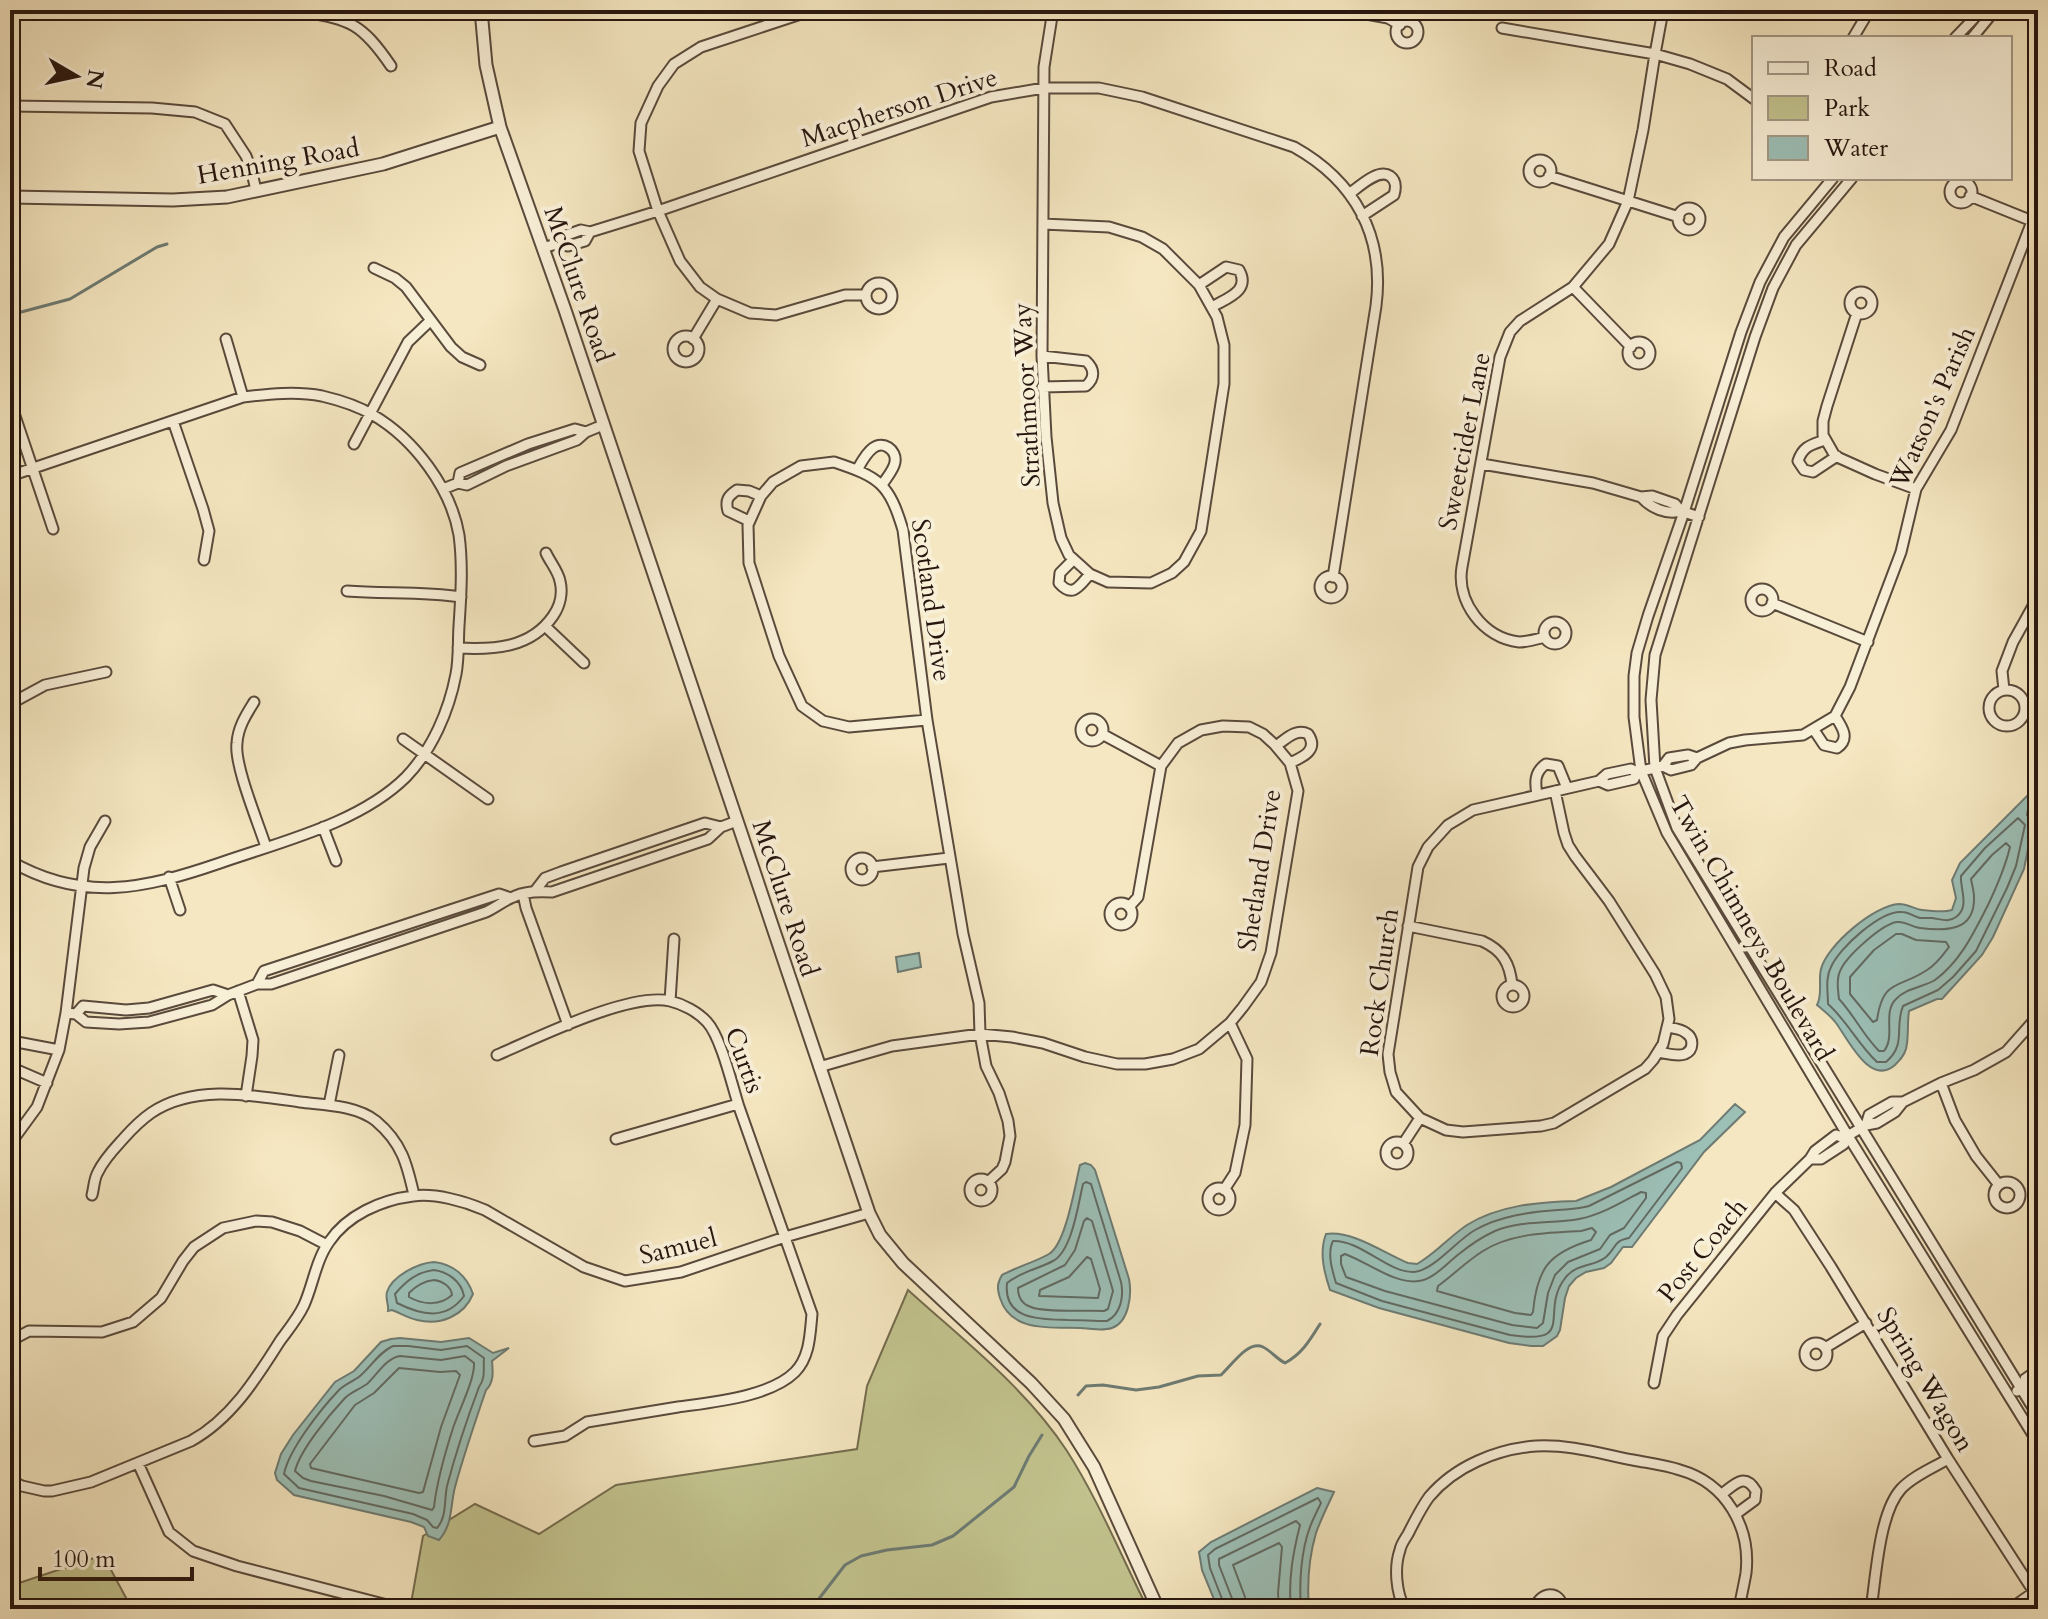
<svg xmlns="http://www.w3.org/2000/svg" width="2048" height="1619" font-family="Cardo,serif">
<rect width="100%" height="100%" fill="#f5e7c1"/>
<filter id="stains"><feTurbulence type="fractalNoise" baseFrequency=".0025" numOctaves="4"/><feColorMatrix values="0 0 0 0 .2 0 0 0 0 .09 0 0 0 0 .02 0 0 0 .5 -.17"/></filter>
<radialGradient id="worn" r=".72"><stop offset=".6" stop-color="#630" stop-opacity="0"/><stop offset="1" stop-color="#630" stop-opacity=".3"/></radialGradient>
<path fill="#c2c38e" stroke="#746c4e" stroke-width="2" d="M908,1290C963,1340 1026,1388 1067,1451C1099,1501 1121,1556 1148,1609H410L423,1536L475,1504L539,1534L616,1485L857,1449L867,1386Z
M103,1555L132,1609H10V1586Z"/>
<path fill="#9cbfb6" stroke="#6d7b73" stroke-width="2" d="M2038,787V795C2033,800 2027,809 2027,815H2033L2034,819L2024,869L1993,937L1982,955L1942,999H1937L1909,1011C1907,1024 1909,1037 1906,1049C1904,1056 1900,1060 1895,1065C1870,1087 1848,1039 1836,1023C1831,1016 1824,1011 1817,1005C1823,994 1818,981 1821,969C1827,945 1875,905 1899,904C1908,904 1914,909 1922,910C1930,911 1946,912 1952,910L1956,898L1952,880L1960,863L2033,790Z
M919,953L921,967L898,972L896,957Z
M1735,1104L1745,1112L1704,1152L1632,1247H1623L1611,1263L1604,1268L1586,1272L1576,1278L1569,1286L1565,1298L1560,1330L1557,1336L1543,1346H1531L1509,1343L1379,1308L1330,1290C1324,1272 1319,1252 1326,1234C1352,1230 1384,1253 1408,1263L1417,1264C1435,1254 1449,1237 1467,1225C1499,1205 1539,1202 1576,1201L1611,1187L1700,1140Z
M1085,1163L1091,1165L1095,1170L1129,1279C1132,1295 1129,1322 1112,1328C1103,1331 1090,1329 1081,1328C1051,1327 1011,1333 1000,1298C997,1288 997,1284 1002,1275C1017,1267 1035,1262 1049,1254C1066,1244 1075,1185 1080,1165Z
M434,1262C453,1264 467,1276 473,1294C464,1316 440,1326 417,1320C408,1318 400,1313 392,1310L388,1311C389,1305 385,1298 387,1292C392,1276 418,1263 434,1262Z
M400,1338L441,1342L469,1338L493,1353L509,1348L492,1361C493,1372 494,1382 486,1390C475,1422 464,1454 455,1487C450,1507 453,1524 439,1540L428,1536L424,1527L411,1522L294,1495L277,1480L275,1473L281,1454L293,1435L335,1382L354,1371L381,1342L391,1339Z
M1317,1488L1334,1492C1328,1505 1321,1519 1316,1533C1309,1557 1307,1584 1309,1609H1218L1202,1570L1199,1552L1211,1542Z"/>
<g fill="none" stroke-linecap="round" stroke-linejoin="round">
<path stroke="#626a62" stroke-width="2" d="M2018,818L2025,825L2016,866L2007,888L1976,951L1953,977L1938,990L1903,1006C1894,1028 1907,1044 1886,1062H1877C1858,1044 1847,1021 1828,1004C1828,992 1825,978 1831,967C1839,948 1881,910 1902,912C1909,912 1914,917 1920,918C1921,918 1931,918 1932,918C1941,919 1948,923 1956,917C1970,907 1960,889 1961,876L1985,848Z
M2006,843L2010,847C2005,868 1997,886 1988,905C1974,932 1961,961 1935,980C1924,987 1906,988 1896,999C1882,1013 1896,1036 1884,1051H1879C1863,1035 1854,1015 1839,999C1838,990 1836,978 1841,969C1848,955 1882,924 1897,922C1906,921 1911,927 1920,928C1945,931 1975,932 1974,897C1974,891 1972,885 1971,879L1992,855Z
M1896,934H1902L1916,940L1946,942L1949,947C1943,955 1936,965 1927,970C1899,989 1883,978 1877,1020L1873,1022L1850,994V977L1874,950Z
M1677,1162L1681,1163L1682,1168L1629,1238C1613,1241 1617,1247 1606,1257C1593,1268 1575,1262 1563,1281C1541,1314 1576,1345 1510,1335L1382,1301L1336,1283C1332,1270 1327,1253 1333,1241C1361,1240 1388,1273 1414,1272C1433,1271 1457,1240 1475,1230C1500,1216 1529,1212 1558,1210C1569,1209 1579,1209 1589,1206Z
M1086,1182L1091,1184L1121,1282C1124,1296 1121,1314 1107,1321C1094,1321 1081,1320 1068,1320C1042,1319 1003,1321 1007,1283C1020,1272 1038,1269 1053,1261C1072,1251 1078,1205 1083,1184Z
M1641,1192L1646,1193V1198L1624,1228L1610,1235L1600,1249L1568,1262L1555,1275L1548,1293L1543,1323L1537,1328L1512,1325L1385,1291L1346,1277L1341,1264V1256L1345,1254C1367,1262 1396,1285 1419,1281C1434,1279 1447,1263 1459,1254C1470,1245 1482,1237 1495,1231C1522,1220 1551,1224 1579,1219C1601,1215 1622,1202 1641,1192Z
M1087,1218L1092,1221L1111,1284L1113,1291L1108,1309L1104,1311C1087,1310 1045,1313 1031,1307C1022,1304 1018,1297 1018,1288L1065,1265L1075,1250L1084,1221Z
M1592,1228L1596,1232L1591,1240C1549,1253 1537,1268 1533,1312L1531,1315L1515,1313L1437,1291L1438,1286C1453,1275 1467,1261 1483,1251C1511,1233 1548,1233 1581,1231Z
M1087,1257L1091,1259L1100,1289L1098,1298L1039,1296L1040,1290L1069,1277Z
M434,1270C448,1272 461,1281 464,1296C446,1321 421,1315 397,1303L395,1294C406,1281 417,1272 434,1270Z
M434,1280C442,1281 451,1286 452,1295C440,1306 423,1305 409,1297V1293C416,1286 424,1281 434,1280Z
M393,1346H408L441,1350L467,1346L484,1358C483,1369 486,1377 479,1387C467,1419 456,1452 447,1486C444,1500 447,1517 437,1528L433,1527L427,1520L413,1514L299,1488L284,1474C289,1449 321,1409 339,1390C345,1384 354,1381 360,1376C371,1367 379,1352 393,1346Z
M400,1356L441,1360L465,1356L474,1363C475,1379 459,1410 453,1428C445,1453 437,1480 434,1507L432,1510L384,1496L311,1481L303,1478L295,1471C300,1450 330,1414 345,1398C351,1392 360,1389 367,1384C377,1375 386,1358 400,1356Z
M399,1368L440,1372L456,1371L460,1375L441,1427L423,1492L419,1493L311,1468L310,1464L355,1405L374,1393Z
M1224,1609V1604L1210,1568L1208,1555L1215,1549L1318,1498L1321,1503C1317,1511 1313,1519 1310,1527C1301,1551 1299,1583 1301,1609
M1234,1609L1233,1601L1219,1565V1559L1296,1521L1300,1525C1293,1553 1288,1580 1291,1609
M1246,1609L1245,1597L1233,1565L1279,1543L1282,1547L1278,1593L1279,1609"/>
<path stroke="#6d7b73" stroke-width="3" d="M10,315L70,299L157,247L167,244
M1078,1395L1086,1386L1103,1385L1136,1390L1159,1387L1198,1376L1221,1375C1232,1365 1248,1340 1263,1347C1271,1351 1277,1359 1285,1363C1302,1354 1310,1340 1320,1324
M811,1609L845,1565L861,1556L887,1550L932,1545L953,1536L1014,1487L1029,1456L1042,1435"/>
<defs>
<path id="minor" d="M294,10C348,20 359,19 391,66
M813,10L701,47L674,64L658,86L641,123L639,151L658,211L680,261L700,287L717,299L750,313L776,315L845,295H866
M1345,10L1388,18L1400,25
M1396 32a11 11 0 1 1 22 0a11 11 0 1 1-22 0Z
M1502,28L1655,54L1690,64L1727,79L1754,99
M1853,38L1869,11
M1955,38L1982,10
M1972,38L1995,10
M10,106L152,108L195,112L225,124L246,156L251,169L256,190
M1529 171a11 11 0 1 1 22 0a11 11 0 1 1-22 0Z
M1549,176L1679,217
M1833,178L1784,237L1760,282L1741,332L1684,512L1648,616L1637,653L1634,676V717L1641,771L1667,833L1848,1136L2038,1443
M1852,178L1796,245L1773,288L1755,337L1655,655L1651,700L1655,768L1677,828L2038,1416
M1950 192a11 11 0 1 1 22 0a11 11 0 1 1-22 0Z
M1349,194C1359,187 1378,168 1390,176C1397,181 1396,188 1394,195L1362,216
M1970,196L2032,221
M1678 219a11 11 0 1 1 22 0a11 11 0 1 1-22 0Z
M1043,224L1109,227L1142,237L1163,249L1199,285L1217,317L1224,345V384L1201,531L1184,562L1172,573L1151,583L1108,582L1090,574L1069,555L1061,538L1053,503L1046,437L1042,356L1044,67L1053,10
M559,243L568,246L585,241L590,232
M543,248L559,243L564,236L581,230L590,232L658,211L991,97L1044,88H1099L1142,97L1294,147C1355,181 1385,236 1376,306L1333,577
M374,268L395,278L406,287L451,347L462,357L480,365
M866 296a13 13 0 1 1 26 0a13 13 0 1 1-26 0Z
M1199,285L1226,267L1239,270C1251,291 1227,298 1212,307
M1573,287L1631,347
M1850 303a11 11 0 1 1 22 0a11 11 0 1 1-22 0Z
M1857,313L1827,406L1823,421V435L1835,456L1875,474L1916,489
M673 349a13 13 0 1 1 26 0a13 13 0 1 1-26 0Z
M226,339L243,397
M693,339L717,299
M1628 353a11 11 0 1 1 22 0a11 11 0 1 1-22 0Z
M1042,356L1086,361C1095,369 1095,378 1086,386L1042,387
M14,413L53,529
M173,421L203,509L209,531L204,560
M1825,440C1811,445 1803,446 1798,461L1804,470L1813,472L1837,456
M354,444L408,342L431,320
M834,462C879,477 889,483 903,530L927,720L849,727L823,721L802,706L779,656L749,563L748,525L761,496L773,482L801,466Z
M1482,464L1593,483L1641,497L1652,496L1675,504L1681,511L1699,517
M857,470C861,463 866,453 873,448C883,440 897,450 895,462C894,470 886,478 882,485
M10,476L243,397C269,394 296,391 322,396C339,400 358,406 373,415C414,439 451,488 459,535C463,565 461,596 459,626C458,642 459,659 456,674C449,711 432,750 406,777C360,823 280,842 220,863C144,889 83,903 10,861
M458,483L460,473L528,444L575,429L586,432
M443,489L458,483L467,485L506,466L577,440L586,432L603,425
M1641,497C1651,508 1666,515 1681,511
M749,521L728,511C725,500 728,496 737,490L749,491L761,496
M1073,560L1060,573L1059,583C1073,599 1080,585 1090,574
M1320 587a11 11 0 1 1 22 0a11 11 0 1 1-22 0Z
M1751 600a11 11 0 1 1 22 0a11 11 0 1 1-22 0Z
M347,591C385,594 424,591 461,597
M1772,603L1868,642
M1544 633a11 11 0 1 1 22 0a11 11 0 1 1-22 0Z
M546,627L584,663
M1545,637C1537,639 1527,642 1519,642C1483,638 1456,601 1462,567L1500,357L1510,332L1520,321L1573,287L1609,244L1628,201L1643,130L1655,54L1662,16L1666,10
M458,648C494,650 531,648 553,616C560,606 563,593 560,581C558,571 550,562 546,553
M1989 708a18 18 0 1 1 36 0a18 18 0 1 1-36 0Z
M2004,690L2002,671L2013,642L2038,597
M254,702C246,715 238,727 237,743C234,765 258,822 266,847
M10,704L45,685L106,672
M1081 730a11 11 0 1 1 22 0a11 11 0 1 1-22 0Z
M927,720L963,934L979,1003L980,1034L986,1066L999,1093L1008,1121L1010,1136L1005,1162L1002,1169L988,1182
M1814,730L1824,745L1837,748C1850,739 1843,728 1835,716
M1102,734L1161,766
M403,739L488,799
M1276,746C1286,739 1296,728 1308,734C1319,750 1303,757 1290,763
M1663,766L1669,758L1688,755L1697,758
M1599,781L1608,785L1634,779L1637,772
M1555,791L1564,833L1568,845L1575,856L1609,901L1655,974L1666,997L1669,1019L1663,1044L1653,1060L1645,1069L1554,1123L1541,1126L1463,1132L1446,1130L1420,1118L1396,1092L1390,1072L1388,1054L1418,867L1428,847L1448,825L1473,810L1599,781L1607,774L1631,769L1637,772L1663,766L1671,770L1691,765L1697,758L1729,743L1745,740L1803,735L1835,716L1850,687L1901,552L1916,489L1951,430L2038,206
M1537,795C1535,783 1534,772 1546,764L1558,766L1567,788
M323,827L336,861
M851 869a11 11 0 1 1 22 0a11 11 0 1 1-22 0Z
M872,867L949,858
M169,877L180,910
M535,891L545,878L561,872L705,823L721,827
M523,894L526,908L568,1025
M1110 914a11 11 0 1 1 22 0a11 11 0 1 1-22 0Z
M1408,926L1482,941C1502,950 1510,963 1512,985
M257,984L264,971L499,894L511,898
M1502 996a11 11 0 1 1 22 0a11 11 0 1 1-22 0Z
M238,991L253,1040L252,1056L246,1096
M670,1001L674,939
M66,1013L76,1014L86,1022L119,1024L149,1022L212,1005L228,995L257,984H271L486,912C495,908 502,902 511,898C524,891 538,891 552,892L708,839L721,827L737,821
M76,1014L83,1006L126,1010L149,1008L213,990L228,995
M10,1043L17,1042L59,1050
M1658,1052C1666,1053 1677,1057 1685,1054C1694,1050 1694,1038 1686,1033C1682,1029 1673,1028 1667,1027
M497,1055C537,1038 629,992 670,1001C683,1004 698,1012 707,1022C721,1037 732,1085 739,1107C763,1176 788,1245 812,1314C810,1334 810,1357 795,1372C770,1397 713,1402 678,1407C648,1412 617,1417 587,1422L565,1436L534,1441
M10,1067L47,1083
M819,1067L892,1046L980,1034L1012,1037L1043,1043L1085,1057L1117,1064H1145L1173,1059L1199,1049L1230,1023L1243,1007L1261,982L1271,953L1298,791L1290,763L1275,745L1263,734L1249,727L1223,726L1201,730L1178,743L1161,766L1138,897L1129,907
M1941,1083L1955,1120L1976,1156L1999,1185
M329,1105L339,1055
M1866,1125L1869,1115L1892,1102H1903
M616,1139L738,1104
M1386 1153a11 11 0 1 1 22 0a11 11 0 1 1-22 0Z
M10,1144L37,1107L59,1050L66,1013L84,868L90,847L105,821
M1403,1144L1420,1118
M1810,1159H1821L1844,1144V1138L1866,1125L1877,1123L1895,1112L1903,1102L1941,1083L1974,1070L2006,1052L2038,1016
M970 1190a11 11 0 1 1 22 0a11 11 0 1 1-22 0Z
M1994 1195a13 13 0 1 1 26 0a13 13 0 1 1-26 0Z
M1208 1199a11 11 0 1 1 22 0a11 11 0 1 1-22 0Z
M1224,1190L1235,1173L1245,1125L1247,1059L1230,1023
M1775,1193L1794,1210L1831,1267L1948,1459L2034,1592
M92,1195C94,1188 94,1178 98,1172C104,1159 115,1148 124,1138C132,1129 141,1120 151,1113C194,1084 252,1095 300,1102C324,1105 356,1105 376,1121C402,1143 407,1164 414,1195
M10,1341L29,1331L102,1332L133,1322L161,1298L183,1261L194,1247L223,1228L256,1221L272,1222L300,1231L327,1245
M1805 1354a11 11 0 1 1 22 0a11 11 0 1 1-22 0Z
M1825,1348L1866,1323
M1654,1383L1663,1336L1677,1315L1775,1193L1810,1159L1815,1151L1836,1135L1844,1138
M2024,1387L2025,1379L2038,1370
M2017,1391L2038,1380
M138,1463L169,1532L193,1551L237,1566L391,1606
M10,1480L22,1486L44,1491H52L91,1482L191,1441C231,1419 256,1379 280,1341C288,1330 298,1318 304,1305C313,1285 316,1260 329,1242C347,1215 381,1200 413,1196C435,1193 464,1201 485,1210L584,1267L625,1281L681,1272L785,1237L869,1213
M1722,1494C1735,1484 1745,1472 1756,1491L1755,1500L1736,1514
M1405,1609C1396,1593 1394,1567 1400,1550C1401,1544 1405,1539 1408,1534C1414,1522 1421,1508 1429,1497C1455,1466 1497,1449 1536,1446C1568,1444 1602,1454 1633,1460C1648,1463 1665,1465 1680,1470C1726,1483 1751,1527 1746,1573C1744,1585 1741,1597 1739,1609
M1535,1609C1539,1591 1561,1589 1563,1609
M1871,1609C1876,1577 1879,1513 1901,1489C1913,1476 1933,1468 1948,1459
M2010,1609L2037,1590"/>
<path id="tertiary" d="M481,10L486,65L500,127L565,310L869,1213L880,1235L903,1263L1031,1383L1064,1419L1094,1467L1158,1609
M10,197L173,200L227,197L383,164L500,127"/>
</defs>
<use href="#minor" stroke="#5a4a3c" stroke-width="13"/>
<use href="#tertiary" stroke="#5a4a3c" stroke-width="15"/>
<use href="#minor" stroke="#f8efd7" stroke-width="9"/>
<use href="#tertiary" stroke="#f8efd7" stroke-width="11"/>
</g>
<g text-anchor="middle" stroke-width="8" stroke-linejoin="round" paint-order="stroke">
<g font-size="26" fill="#27160f" stroke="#f8efd7">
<text transform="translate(899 107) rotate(-18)" y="9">Macpherson Drive</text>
<text transform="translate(278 161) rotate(-10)" y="9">Henning Road</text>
<text transform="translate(579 284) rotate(71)" y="9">McClure Road</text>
<text transform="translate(1026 395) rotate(-93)" y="9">Strathmoor Way</text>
<text transform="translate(1932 407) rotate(-66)" y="9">Watson's Parish</text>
<text transform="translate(1464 441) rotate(-79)" y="9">Sweetcider Lane</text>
<text transform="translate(932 600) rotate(82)" y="9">Scotland Drive</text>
<text transform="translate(1259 870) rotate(-81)" y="9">Shetland Drive</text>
<text transform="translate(786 898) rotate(72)" y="9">McClure Road</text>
<text transform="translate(1752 928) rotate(60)" y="9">Twin Chimneys Boulevard</text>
<text transform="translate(1379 982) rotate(-82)" y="9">Rock Church</text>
<text transform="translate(745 1060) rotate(70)" y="9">Curtis</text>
<text transform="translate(678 1246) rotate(-14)" y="9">Samuel</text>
<text transform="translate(1702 1250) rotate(-51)" y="9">Post Coach</text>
<text transform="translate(1926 1379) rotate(59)" y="9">Spring Wagon</text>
</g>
</g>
<rect width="2048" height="1619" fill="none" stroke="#f5e7c1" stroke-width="40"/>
<rect x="12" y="12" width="2024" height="1595" fill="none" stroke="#27160f" stroke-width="4"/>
<rect x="20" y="20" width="2008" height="1579" fill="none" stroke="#27160f" stroke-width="2"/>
<rect x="1752" y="36" width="260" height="144" fill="#f8efd7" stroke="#a49887" stroke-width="2"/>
<rect x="1768" y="62" width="40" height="12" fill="#f8efd7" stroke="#a49887" stroke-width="2"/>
<text x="1824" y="76" font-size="24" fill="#27160f">Road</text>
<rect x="1768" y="96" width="40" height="24" fill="#c2c38e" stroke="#a49887" stroke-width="2"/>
<text x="1824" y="116" font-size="24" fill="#27160f">Park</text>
<rect x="1768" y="136" width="40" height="24" fill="#9cbfb6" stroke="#a49887" stroke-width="2"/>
<text x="1824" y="156" font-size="24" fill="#27160f">Water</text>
<g transform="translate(76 76) rotate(99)" stroke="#f8efd7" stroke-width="6" paint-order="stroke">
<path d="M0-6L14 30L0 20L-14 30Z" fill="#27160f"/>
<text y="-12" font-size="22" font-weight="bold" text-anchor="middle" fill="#27160f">N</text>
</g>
<path d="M40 1567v12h152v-12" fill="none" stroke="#27160f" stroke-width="4"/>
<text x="52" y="1567" font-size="24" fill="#27160f" stroke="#f8efd7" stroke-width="6" paint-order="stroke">100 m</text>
<rect width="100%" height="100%" filter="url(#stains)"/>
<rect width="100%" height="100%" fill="url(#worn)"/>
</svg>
